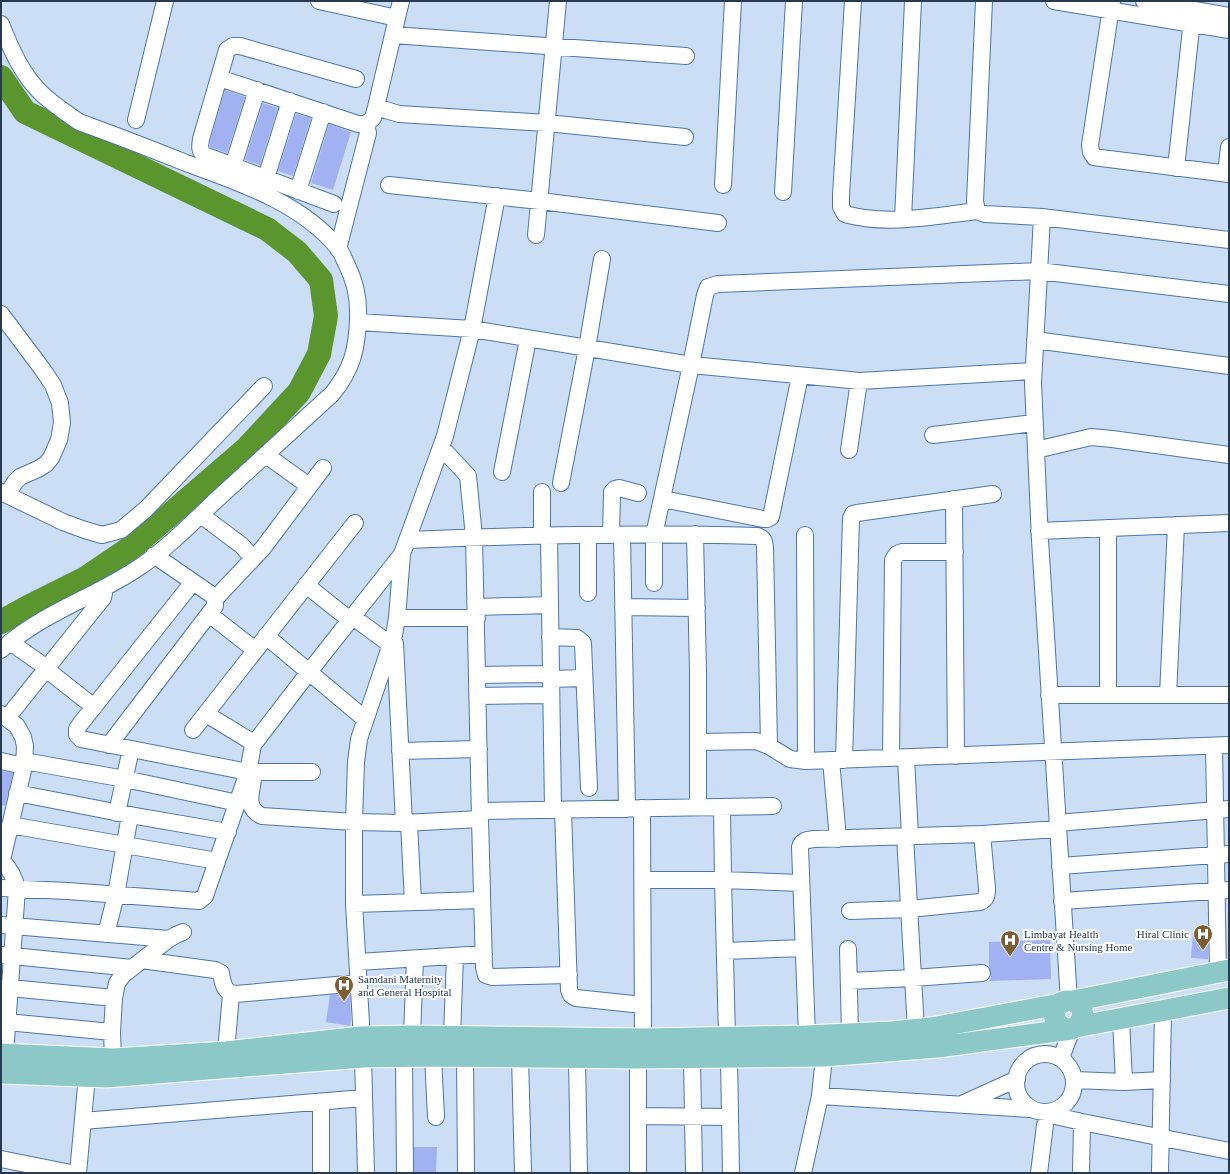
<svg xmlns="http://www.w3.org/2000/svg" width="1230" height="1174" font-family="Georgia,serif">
<rect width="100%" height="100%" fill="#ccdef5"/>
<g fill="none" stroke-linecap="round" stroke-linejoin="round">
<path stroke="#5a952d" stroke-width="24" d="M1,77L25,112L267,229L297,252L321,280L326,316L319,354L299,392L247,448L136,544L86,578L28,607L1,622"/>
</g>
<path fill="#a2b1f1" d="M225,90L245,97L227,153L210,147V141Z
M263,103L278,108L260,165L245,160Z
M296,114L311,118L293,176L278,171Z
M329,124L351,132L333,190L311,183Z
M1,771L13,773L5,806L1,805Z
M1193,933L1208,934V959L1191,958Z
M1050,940L1051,979L990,981L991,973L989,967V942Z
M350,993L351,1019L350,1026L326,1022L330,995Z
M414,1147H437L436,1173H414Z"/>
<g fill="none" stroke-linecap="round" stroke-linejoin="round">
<defs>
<path id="minor" d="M319,1L397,18
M853,1L841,195V207L845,214C887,226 934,216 977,211L985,214L1042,217L1229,240
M1054,1L1229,30
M1112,1L1090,145L1091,152L1094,157L1101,158L1229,174
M1144,1L1229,16
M1,24C11,49 22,75 42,94C53,104 66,113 79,122C115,135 151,149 186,163C238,182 302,203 338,248C341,251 343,257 345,261C355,281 359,297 358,319C357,349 352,370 332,394C293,430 253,466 214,502C190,525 167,548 141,566C96,597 41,613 1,650
M393,35L686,56
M219,78L358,124H366L373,118L376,107L401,1
M376,107L399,114L547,123L685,137
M136,120L165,1
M233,166L257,90
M1176,168L1193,10
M1226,174L1229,147
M266,178L290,101
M389,185L540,201L718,223
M723,185L733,1
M298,191L323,112
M783,192L794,1
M334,204L204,155C199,150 200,146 201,139L227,50L233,46H240L356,79
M977,211L975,201L984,1
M1042,217L1033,383L1040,540L1069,1001
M903,219L913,1
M536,235L558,1
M338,249L368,133L366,124
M1,314L43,370L53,385L60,403L62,423L59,440L51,458L46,464L38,469L20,477L15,482L7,495
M358,322L472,329L691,365L840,379L859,381L1033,371
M1035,340L1229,366
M933,435L1034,423
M442,448L468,476L474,537L480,819L484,967L486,975L492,977L569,975
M849,450L859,381
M1036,450L1091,437L1112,439L1229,455
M266,455L309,486
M502,472L528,339
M561,483L587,348L602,259
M1,492L63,522L85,530L102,535L121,530L146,509L264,386
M542,492V536
M663,499L763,519H767L771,517L800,376
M954,499L956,756
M201,515L241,545L253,558
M1108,528V695
M1039,531L1229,523
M695,534L698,673V807
M588,535V593
M611,535L612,492L615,489L619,488L638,493
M622,535L627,809
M805,535L806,761
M549,536L553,810
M407,540C524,535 641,533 757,536C764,538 764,541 765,547L769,746
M193,582L81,723L77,729V735L81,739L248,772H312
M654,583V535L691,365L705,295L708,287L718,284L1039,271L1229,294
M306,585L350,620
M215,599L263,548L323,468
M476,607L550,605
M623,607L697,608
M209,614L255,650
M353,617L391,645
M397,618H477
M266,636L365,719
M550,637L577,638L583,643L589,788
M10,642L47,668
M395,643L404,823
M46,669L94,707
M477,675L551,674
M551,679L584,678
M1049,695H1229
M1168,695L1176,525
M478,696L551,695
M1,714L17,726L23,737L25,746L24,766L3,856L1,859
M7,718L98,604L103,598L105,588
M193,730L355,523
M698,742L756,741L769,746L790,759L806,761L1229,745
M109,745L215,606V599L212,595L154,555
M253,745L309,672L402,554
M1214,746L1218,972
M400,751L479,749
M891,758L893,560L897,554L902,552H955
M906,758L910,836
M831,760L838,839
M844,760L851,518L853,514L857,513L993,494
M1,761L24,766
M24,761L125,779L238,803
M253,779C251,795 245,808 262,816L354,822L404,823L480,819
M17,793L130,815L228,832
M722,807L723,880L727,1037L729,1057L731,1173
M642,808L643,1039
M563,810L569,990L571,995L576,998L643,1005
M480,811L773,806
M117,813L131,749
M409,823L413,902
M1057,823L1229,809
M10,825L217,861
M905,836L916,1030
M1,859C9,868 15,877 17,889L5,1054
M1060,866L1229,854
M643,880H723L801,883
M1,888L68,891L199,901L205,896L248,772L253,745L252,742L206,714
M1062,901L1229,890
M354,904L482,900
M850,911L909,909L980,902C987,899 987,895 987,888L982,834
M1,925L169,939
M106,934L116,895L130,815
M848,949L850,1034
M725,951L803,948
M3,955L132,968
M142,960L215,970L221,973C223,984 224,993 236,994L359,983
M358,962L484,954
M849,981L913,978L982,973
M1,988H10L114,998
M1121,1019L1124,1082
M7,1022L112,1032
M412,1036L415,959
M452,1036L455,956
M807,1036L800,847C802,840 807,840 814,839L982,834L1058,829
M226,1052L231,994
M1016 1083a29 29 0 1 1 58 0a29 29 0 1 1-58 0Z
M404,1056L405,1173
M433,1056L436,1117
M465,1056L466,1173
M520,1056L523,1173
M577,1058L579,1173
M692,1058L694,1173
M1061,1058L1072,1029
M113,1059L112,1032L114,998L117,983L123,975L169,939L176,935L183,932
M1075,1080L1124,1082L1162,1080
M820,1096L1030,1109
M321,1102V1173
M962,1104L1017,1079
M1042,1113L1082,1122L1229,1151
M638,1116L730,1117
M83,1121L364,1098
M1,1159L71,1173
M78,1173L88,1065
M366,1173L363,1057L354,904V822L356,762L359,739L394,635L397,618L402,554L445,436L472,329L497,196
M638,1173V1058
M803,1173L820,1096L824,1056
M1039,1173L1045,1125
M1081,1173L1082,1122
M1160,1173L1163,1011"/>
<path id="major" d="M1073,1001L1229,970
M1076,1027L1229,998
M1,1054L113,1059L226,1052L361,1037L412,1036L643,1039L807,1036L891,1032L931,1028L1060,1004
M1,1073L106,1077L363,1057L433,1056L638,1058L824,1056L938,1047L1072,1029C1087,1022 1086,1001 1069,1001C1052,1000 1048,1024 1067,1029"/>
</defs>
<use href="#minor" stroke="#4c76aa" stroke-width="18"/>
<use href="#major" stroke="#fff" stroke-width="23"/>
<use href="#minor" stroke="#fff" stroke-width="16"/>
<use href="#major" stroke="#8cc8c8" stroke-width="21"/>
</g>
<defs>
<symbol id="hospital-pin" viewBox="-11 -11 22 30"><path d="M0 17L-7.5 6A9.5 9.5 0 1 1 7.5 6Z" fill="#7d5e33" stroke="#fdfdfd"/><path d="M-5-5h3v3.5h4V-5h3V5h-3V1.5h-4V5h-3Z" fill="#fff"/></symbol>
</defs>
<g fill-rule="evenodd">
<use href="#hospital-pin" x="1192" y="923" width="22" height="30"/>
<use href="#hospital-pin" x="999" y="929" width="22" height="30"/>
<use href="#hospital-pin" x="333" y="974" width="22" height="30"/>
</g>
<g text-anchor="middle" stroke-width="4" stroke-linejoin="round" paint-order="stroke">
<g font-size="11" fill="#273a51" stroke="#fdfdfd" text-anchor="start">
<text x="1024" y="938">Limbayat Health<tspan x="1024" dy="13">Centre &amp; Nursing Home</tspan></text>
<text x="1189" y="938" text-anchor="end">Hiral Clinic</text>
<text x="358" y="983">Samdani Maternity<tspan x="358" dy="13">and General Hospital</tspan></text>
</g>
</g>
<rect width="1230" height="1174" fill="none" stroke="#273a51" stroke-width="4"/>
</svg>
